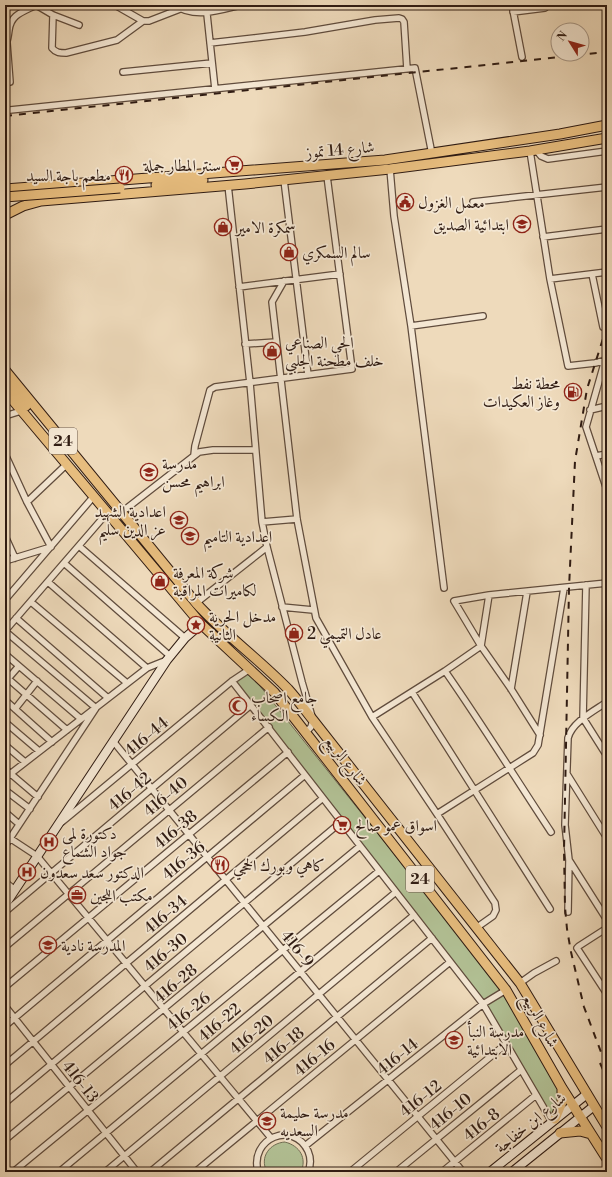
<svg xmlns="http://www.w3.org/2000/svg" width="612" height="1177" font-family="'Libre Bodoni',Amiri,serif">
<rect width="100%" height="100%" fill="#eedabb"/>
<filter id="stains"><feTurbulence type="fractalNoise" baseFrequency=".005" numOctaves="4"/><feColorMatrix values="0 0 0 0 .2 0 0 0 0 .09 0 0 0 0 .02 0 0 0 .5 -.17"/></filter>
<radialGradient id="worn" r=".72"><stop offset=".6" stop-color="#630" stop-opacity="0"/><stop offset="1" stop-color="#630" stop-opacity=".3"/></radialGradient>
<path fill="#b2c195" stroke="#716e54" d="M248,671L505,993L560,1089V1100L552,1120L487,1006L234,681Z
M285,1142C300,1146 307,1158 301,1172H267C259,1157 270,1143 285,1142Z"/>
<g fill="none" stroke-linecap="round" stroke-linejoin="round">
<defs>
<path id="street" d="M36,5L53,15L79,25
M115,5L143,21H149L180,9
M175,5C194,19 220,10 241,5
M206,5L215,89
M512,5L522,57
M513,12L545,8L548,5
M53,15L52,48C56,53 60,53 66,53L117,40L143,21
M7,43L10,82
M210,43L305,32L375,20L399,18L402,19L404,22L407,69
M5,46C8,41 8,36 9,30C11,14 23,12 36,5
M123,72L212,63
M10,110L415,68L432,154
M536,150L541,156L548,159L607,151
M530,151L550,279L568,366L595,363L607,360
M390,169L394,216L411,326L444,588
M284,180L308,375
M228,185L250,383L262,522L267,547L302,682L313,720L311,727L305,733
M473,202L607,187
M543,237L607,229
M592,274L603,327
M550,279L607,272
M284,281L272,302L297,519L316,618L372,717L437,814L495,903L496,910L493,916L476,928
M239,287L340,274
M411,326L483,316
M245,344L276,342
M607,353L586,427L607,490
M590,410L607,406
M5,416L21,411
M5,454L27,502L51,547L5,561
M194,455L195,446L210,390L215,387L352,369L327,176
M596,456L607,454
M27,502L67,464
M122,512L199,452L213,450H255
M262,522L297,519
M5,536L15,558
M79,546L185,638
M64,563L170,656
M48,582L147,668
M586,585L583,718L607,756
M5,600L94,496
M31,602L127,683
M196,603L267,547
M282,607L313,610
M16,618L108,698
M5,631L108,512
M5,654L81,719
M445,671C482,724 516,779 551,832
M5,676L67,730
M232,681L483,1004L552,1122
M5,682L19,666
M511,689L527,592
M412,692L550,909
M5,700L52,742
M15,709L37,681
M372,717L445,671L481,646L489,595
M5,722L39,751
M540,735L511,689L481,646L454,601L489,595L607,583
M113,741L463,1172
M5,745L25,762
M5,769L38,797
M567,774L607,838
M5,778L147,668L167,660
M5,790L30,809
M5,812L19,824
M437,814L533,753L538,745L564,588
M62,822L232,681L250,669
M5,835L37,856L271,1138
M5,846L96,708L5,631
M569,860L607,920
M5,882L15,890
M5,912L251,705
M568,912L569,860L565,825L568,738C572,722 594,711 607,702
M607,928L579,946L577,948L607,994
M5,947L269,727
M520,983L534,973L556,961
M5,987L288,752
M5,1006L137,1172
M5,1026L305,775
M5,1065L323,798
M5,1103L341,822
M5,1140L360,846
M305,1146L483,1004L506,990
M13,1172L379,871
M59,1172L396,892
M105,1172L414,915
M150,1172L432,938
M195,1172L450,962
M258,1172C249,1138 293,1120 308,1151C311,1158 311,1165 308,1172
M350,1172L506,1044
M396,1172L521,1070
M442,1172L536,1095"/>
<path id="secondary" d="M5,905L167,660L185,638L201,624
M490,1172L587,1094
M512,1172L594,1106"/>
<path id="primary" d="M156,185L203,180
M5,189L385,160L560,134L607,125
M5,215L23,206L41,201L245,184L390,169L530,151L607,138
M5,370L196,603C224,634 259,659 288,689C297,699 305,710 313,720L520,983L607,1127
M5,381L26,406
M5,391L201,624L274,692L313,742L506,990L562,1088L607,1159
M555,1119L562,1102V1089
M560,1133L580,1131L591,1134"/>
</defs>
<use href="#street" stroke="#604c3d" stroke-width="8"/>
<use href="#secondary" stroke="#301c13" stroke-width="10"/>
<use href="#primary" stroke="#301c13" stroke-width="11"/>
<use href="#street" stroke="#f4e7d3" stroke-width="5.5"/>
<use href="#secondary" stroke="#f4e7d3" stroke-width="8"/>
<use href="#primary" stroke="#e7bd7e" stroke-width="9"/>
<path stroke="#301c13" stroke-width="2" stroke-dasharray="7 7" stroke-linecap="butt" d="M5,116L607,52
M607,326L587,389L575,461L569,588L564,851L565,907L567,929L571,952L584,1007L607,1068
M600,1063L607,1079"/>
<defs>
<path id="primary-bridge" d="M5,197L120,188"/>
</defs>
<use href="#primary-bridge" stroke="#301c13" stroke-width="11" stroke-linecap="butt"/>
<use href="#primary-bridge" stroke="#e7bd7e" stroke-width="9"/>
</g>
<defs>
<symbol id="supermarket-ring" viewBox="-11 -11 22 22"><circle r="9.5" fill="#f4e7d3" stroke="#8f2418" stroke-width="1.5"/><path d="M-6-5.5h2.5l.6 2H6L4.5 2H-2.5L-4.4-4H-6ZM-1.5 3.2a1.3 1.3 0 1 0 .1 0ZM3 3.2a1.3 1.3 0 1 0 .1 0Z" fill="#8f2418"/></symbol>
<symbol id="restaurant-ring" viewBox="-11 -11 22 22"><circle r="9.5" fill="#f4e7d3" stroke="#8f2418" stroke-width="1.5"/><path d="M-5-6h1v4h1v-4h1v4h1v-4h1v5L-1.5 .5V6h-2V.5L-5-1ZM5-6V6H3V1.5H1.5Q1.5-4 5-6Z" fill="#8f2418"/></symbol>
<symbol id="civic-ring" viewBox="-11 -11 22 22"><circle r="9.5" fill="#f4e7d3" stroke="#8f2418" stroke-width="1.5"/><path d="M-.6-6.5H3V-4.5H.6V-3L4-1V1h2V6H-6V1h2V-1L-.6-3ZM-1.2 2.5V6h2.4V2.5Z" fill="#8f2418"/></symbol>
<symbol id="school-ring" viewBox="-11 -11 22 22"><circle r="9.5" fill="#f4e7d3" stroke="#8f2418" stroke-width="1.5"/><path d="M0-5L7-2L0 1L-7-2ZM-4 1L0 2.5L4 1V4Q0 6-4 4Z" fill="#8f2418"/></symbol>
<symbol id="shop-ring" viewBox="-11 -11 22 22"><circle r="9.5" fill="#f4e7d3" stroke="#8f2418" stroke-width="1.5"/><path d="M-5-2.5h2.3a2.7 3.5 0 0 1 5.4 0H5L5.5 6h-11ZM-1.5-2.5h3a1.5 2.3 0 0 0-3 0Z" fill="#8f2418"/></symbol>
<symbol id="fuel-ring" viewBox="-11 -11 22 22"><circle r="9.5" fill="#f4e7d3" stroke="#8f2418" stroke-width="1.5"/><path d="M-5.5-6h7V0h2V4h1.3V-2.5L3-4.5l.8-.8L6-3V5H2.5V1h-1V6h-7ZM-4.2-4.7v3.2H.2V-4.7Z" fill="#8f2418"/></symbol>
<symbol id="sight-ring" viewBox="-11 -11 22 22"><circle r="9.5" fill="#f4e7d3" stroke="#8f2418" stroke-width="1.5"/><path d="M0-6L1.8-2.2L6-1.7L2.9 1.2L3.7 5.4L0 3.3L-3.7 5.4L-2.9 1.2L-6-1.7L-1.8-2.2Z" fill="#8f2418"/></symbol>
<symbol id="mosque-ring" viewBox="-11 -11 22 22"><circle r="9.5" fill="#f4e7d3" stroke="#8f2418" stroke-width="1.5"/><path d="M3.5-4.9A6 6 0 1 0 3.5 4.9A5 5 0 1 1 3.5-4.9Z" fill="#8f2418"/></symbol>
<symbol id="hospital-ring" viewBox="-11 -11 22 22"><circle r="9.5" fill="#f4e7d3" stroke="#8f2418" stroke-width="1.5"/><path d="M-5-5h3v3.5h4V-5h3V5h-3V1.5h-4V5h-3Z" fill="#8f2418"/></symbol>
<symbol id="office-ring" viewBox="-11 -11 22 22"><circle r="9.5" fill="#f4e7d3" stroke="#8f2418" stroke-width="1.5"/><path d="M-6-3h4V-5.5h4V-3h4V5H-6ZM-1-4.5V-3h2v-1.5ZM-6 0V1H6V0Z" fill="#8f2418"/></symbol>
</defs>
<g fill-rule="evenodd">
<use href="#supermarket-ring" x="224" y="155" width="20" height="20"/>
<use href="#restaurant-ring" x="114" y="165" width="20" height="20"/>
<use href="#civic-ring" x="395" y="192" width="20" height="20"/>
<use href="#school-ring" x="512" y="214" width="20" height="20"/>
<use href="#shop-ring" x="213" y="217" width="20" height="20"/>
<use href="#shop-ring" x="279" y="242" width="20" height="20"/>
<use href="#shop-ring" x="262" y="341" width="20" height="20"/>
<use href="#fuel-ring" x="563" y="382" width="20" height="20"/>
<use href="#school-ring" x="139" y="462" width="20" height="20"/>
<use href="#school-ring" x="169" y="510" width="20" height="20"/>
<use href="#school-ring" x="180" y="526" width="20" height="20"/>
<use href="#shop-ring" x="150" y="571" width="20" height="20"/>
<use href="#sight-ring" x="186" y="615" width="20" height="20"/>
<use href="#shop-ring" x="284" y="623" width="20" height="20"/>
<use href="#mosque-ring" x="228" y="696" width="20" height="20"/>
<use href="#supermarket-ring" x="332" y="815" width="20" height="20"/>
<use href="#hospital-ring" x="39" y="832" width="20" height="20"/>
<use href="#restaurant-ring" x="210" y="855" width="20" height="20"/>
<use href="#hospital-ring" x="17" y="862" width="20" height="20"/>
<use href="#office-ring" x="67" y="885" width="20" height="20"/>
<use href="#school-ring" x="38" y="935" width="20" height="20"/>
<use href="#school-ring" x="444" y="1030" width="20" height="20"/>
<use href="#school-ring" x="257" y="1111" width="20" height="20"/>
</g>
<g text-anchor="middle" stroke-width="3.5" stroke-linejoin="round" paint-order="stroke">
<g fill="#f4e7d3" stroke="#6b594d" stroke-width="1">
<rect x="49" y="428" width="28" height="26" rx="3"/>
<rect x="406" y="866" width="28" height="26" rx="3"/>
</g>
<g font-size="15" font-weight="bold" fill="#301c13">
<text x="63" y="446">24</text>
<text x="420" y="884">24</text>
</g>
<g font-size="16" fill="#301c13" stroke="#f4e7d3">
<text transform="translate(340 149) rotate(-5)" y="6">شارع 14 تموز</text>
<text transform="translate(146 736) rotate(-40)" y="6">416-44</text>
<text transform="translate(346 760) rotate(52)" y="6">شارع الربيع</text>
<text transform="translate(129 791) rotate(-40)" y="6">416-42</text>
<text transform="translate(165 796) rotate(-40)" y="6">416-40</text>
<text transform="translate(175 829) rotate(-40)" y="6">416-38</text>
<text transform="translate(183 860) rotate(-40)" y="6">416-36</text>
<text transform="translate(165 914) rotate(-40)" y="6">416-34</text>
<text transform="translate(298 948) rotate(51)" y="6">416-9</text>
<text transform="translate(165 952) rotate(-40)" y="6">416-30</text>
<text transform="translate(175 983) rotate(-40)" y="6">416-28</text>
<text transform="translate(188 1011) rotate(-39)" y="6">416-26</text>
<text transform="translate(541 1020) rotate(61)" y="6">شارع الربيع</text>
<text transform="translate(219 1022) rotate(-40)" y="6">416-22</text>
<text transform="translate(251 1034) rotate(-40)" y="6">416-20</text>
<text transform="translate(283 1045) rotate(-40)" y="6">416-18</text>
<text transform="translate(397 1056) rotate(-39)" y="6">416-14</text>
<text transform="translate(314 1057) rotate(-40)" y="6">416-16</text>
<text transform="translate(81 1081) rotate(52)" y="6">416-13</text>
<text transform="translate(420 1098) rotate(-39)" y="6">416-12</text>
<text transform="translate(450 1111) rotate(-39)" y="6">416-10</text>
<text transform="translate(530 1122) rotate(-39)" y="6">شارع ابن خفاجة</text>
<text transform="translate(481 1124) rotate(-39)" y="6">416-8</text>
</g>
<g font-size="16" fill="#301c13" stroke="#f4e7d3" text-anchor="start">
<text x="221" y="171" text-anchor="end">سنتر المطار جملة</text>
<text x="111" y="181" text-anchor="end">مطعم باجة السيد</text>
<text x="418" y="208">معمل الغزول</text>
<text x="509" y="230" text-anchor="end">ابتدائية الصديق</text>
<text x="236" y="233">سمكرة الامير</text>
<text x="302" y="258">سالم السمكري</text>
<text x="285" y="348">الحي الصناعي<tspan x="285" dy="18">خلف مطحنة الجلبي</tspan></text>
<text x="560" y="389" text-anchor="end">محطة نفط<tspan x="560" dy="18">وغاز العكيدات</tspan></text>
<text x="162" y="469">مدرسة<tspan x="162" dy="18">ابراهيم محسن</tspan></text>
<text x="166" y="517" text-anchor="end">اعدادية الشهيد<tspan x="166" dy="18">عز الدين سليم</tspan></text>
<text x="203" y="542">اعدادية التاميم</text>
<text x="173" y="578">شركة المعرفة<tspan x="173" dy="18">لكاميرات المراقبة</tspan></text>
<text x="209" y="622">مدخل الحرية<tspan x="209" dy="18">الثانية</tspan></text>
<text x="307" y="639">عادل التميمي 2</text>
<text x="251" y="703">جامع اصحاب<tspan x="251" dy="18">الکساء</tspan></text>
<text x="355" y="831">اسواق عمو صالح</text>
<text x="62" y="839">دكتورة لمى<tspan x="62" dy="18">جواد الشماع</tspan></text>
<text x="233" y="871">كاهي وبورك الحجي</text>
<text x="40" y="878">الدكتور سعد سعدون</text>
<text x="90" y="901">مكتب اللجين</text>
<text x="61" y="951">المدرسة نادية</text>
<text x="467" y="1037">مدرسة النبأ<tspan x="467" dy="18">الابتدائية</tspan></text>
<text x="280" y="1118">مدرسة حليمة<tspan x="280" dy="18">السعديه</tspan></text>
</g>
</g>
<rect width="612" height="1177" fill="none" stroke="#eedabb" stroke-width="20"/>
<rect x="6" y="6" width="600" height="1165" fill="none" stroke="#301c13" stroke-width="2"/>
<rect x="10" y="10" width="592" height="1157" fill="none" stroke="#301c13"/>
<g transform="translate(570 42) rotate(307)"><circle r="19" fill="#f4e7d3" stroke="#a69686"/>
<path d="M0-3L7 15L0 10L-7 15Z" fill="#8f2418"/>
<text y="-6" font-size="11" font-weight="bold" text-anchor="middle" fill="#301c13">N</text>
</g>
<rect width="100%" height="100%" filter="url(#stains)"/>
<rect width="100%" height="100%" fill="url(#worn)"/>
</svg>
